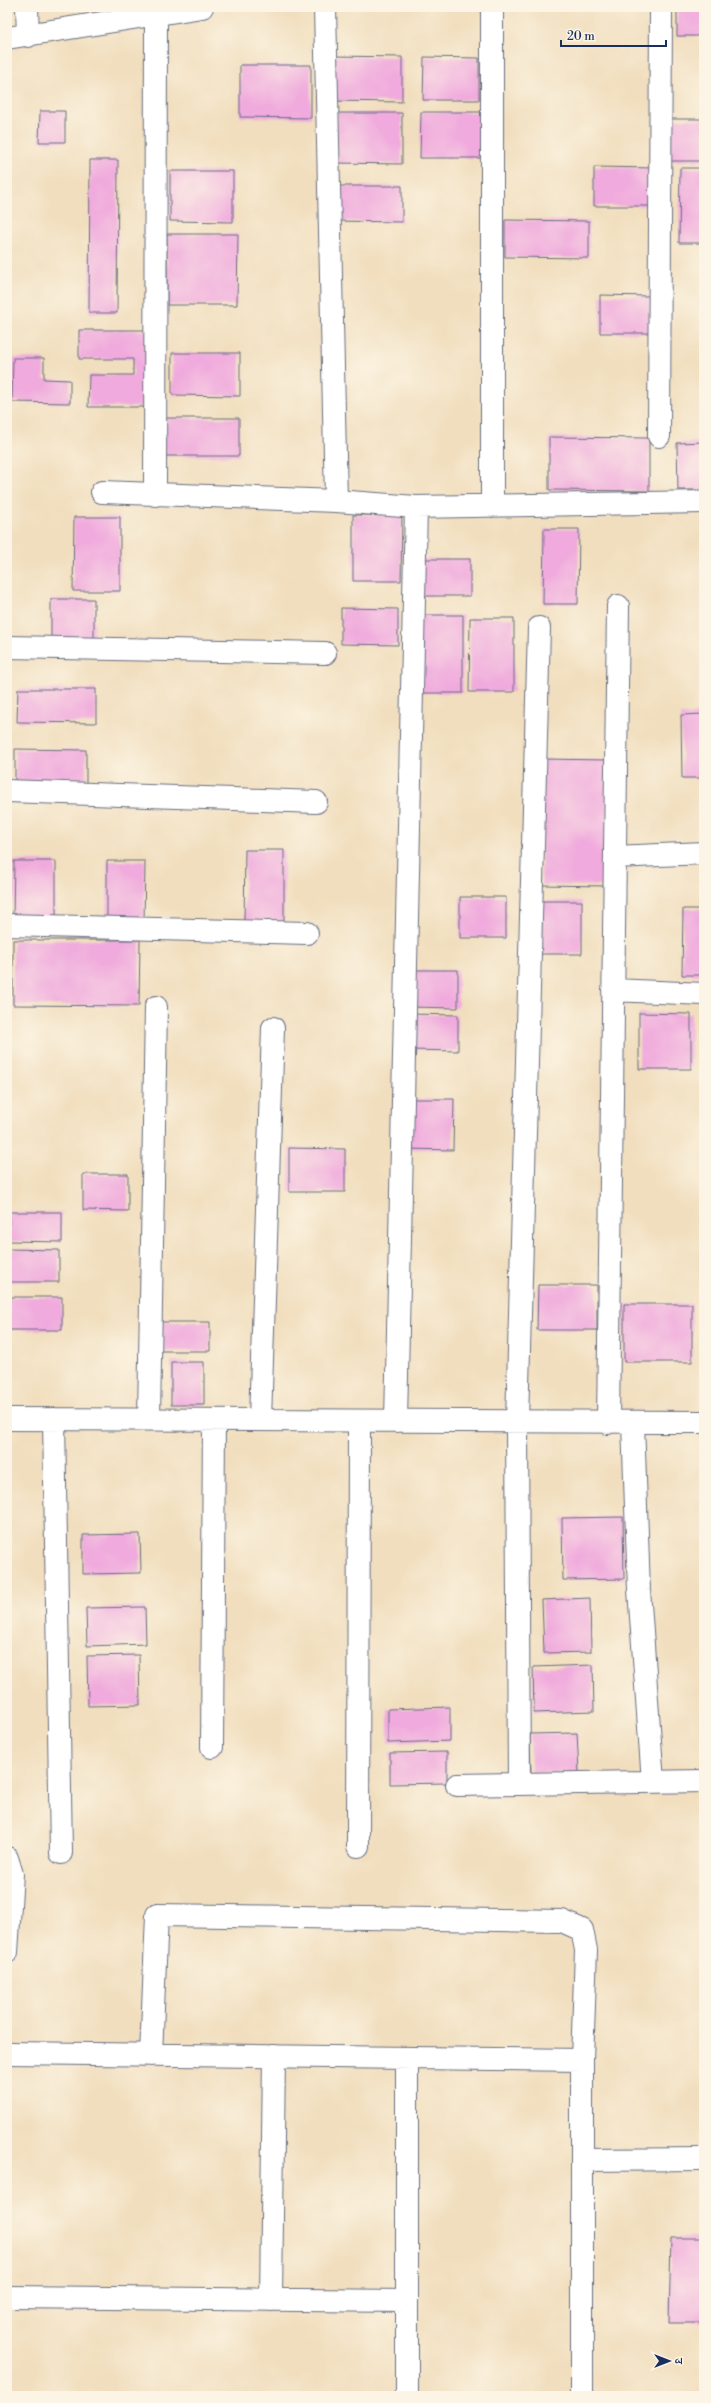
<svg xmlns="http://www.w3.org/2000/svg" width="711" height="2403" font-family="'Libre Bodoni','Noto Serif Devanagari',serif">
<rect width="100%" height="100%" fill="#fcf5e5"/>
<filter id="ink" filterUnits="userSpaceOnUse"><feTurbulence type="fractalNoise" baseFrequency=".025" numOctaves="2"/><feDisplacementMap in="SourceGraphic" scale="8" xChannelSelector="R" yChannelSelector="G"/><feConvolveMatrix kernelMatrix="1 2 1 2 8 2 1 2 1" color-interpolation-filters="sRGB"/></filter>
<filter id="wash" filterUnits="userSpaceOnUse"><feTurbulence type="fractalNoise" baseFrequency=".012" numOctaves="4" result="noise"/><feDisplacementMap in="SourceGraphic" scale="16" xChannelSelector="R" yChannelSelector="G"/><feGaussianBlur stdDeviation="0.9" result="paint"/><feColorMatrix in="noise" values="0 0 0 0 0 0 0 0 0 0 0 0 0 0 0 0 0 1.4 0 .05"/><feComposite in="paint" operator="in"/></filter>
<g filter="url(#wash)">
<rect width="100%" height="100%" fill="#f1debe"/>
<g id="blocks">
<path fill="#f0aadd" d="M677,7H704V36H677Z
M332,56L402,57V102L331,101Z
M424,57L479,58V100H423Z
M240,65H311V118L240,117Z
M40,111H65V142H39Z
M421,112H481V158H420Z
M337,113H402V164L337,163Z
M666,119H704V161H666Z
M90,160H118L117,313H89Z
M594,167L657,168V206H594Z
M680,168H704V243H679Z
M170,171H233V222L170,221Z
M335,186H402V222L334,221Z
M505,220L589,221V258L505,257Z
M167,234H238L237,305H167Z
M600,295L650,296V333H600Z
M79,330H149L148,407H88L89,375H133V359H79Z
M172,353H240V396L172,395Z
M13,358H44V379L70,380V403L12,402Z
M163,418H239V456H163Z
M549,437L649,438V491L549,490Z
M704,442V490H678L677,443Z
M353,515H402L401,581H353Z
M74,517H120V591H73Z
M544,529H579L578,604H543Z
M422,559H470V596H422Z
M51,599H94V647H51Z
M341,608L398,609V645L341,644Z
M416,615H463V693H415Z
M470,618H514V692H469Z
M18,689H96V723L17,722Z
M704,714V778H682L681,715Z
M15,749L86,750V788L15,787Z
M542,759L607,760V886L541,885Z
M245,850H284V925L244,924Z
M14,861H56V918H13Z
M107,861H145L144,925H107Z
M460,897H506V938H460Z
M540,901H582V954H539Z
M683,909H704V975H682Z
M13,940H140L139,1006L13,1005Z
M409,970H458V1008L409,1007Z
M639,1013L691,1014V1069H639Z
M410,1014L458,1015V1051L410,1050Z
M408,1099H454L453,1150L408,1149Z
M289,1148L345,1149V1192H289Z
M83,1174H128V1211L83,1210Z
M9,1212H62V1242L9,1241Z
M8,1249L59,1250V1282H7Z
M538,1285H597V1330H537Z
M7,1297H62V1330H7Z
M624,1304H692V1362H624Z
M161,1322H210V1351H161Z
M171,1362H204V1405H171Z
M623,1517L624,1579L563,1580L562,1518Z
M140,1534L141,1573L83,1574V1535Z
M590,1598L591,1652L544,1653L542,1600Z
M145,1607L146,1644L87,1646L86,1608Z
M139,1655L140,1705L88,1706L87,1656Z
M593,1665L594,1711L534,1713L533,1667Z
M450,1707V1741L388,1743V1709Z
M577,1733L579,1772L531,1773L530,1734Z
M447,1752V1783L390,1784V1753Z
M671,2238H704V2323H669Z"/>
</g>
</g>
<g filter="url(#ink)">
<use href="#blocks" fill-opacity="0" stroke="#666c80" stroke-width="1"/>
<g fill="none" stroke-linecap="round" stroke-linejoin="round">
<defs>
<path id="street" d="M27,7L28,36
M325,7L336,501
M492,7V506
M7,38L202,7
M659,436L661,7
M102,492L336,501L416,507L704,502
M155,495L156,15
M7,647L325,653
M7,791L316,802
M615,857L704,853
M7,925L307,933
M613,990L704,994
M7,1419L704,1422
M54,1419L61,1853
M149,1419L156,1007
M260,1420L273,1028
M396,1421L416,507
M608,1423L618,606
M633,1423L639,1590L653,1782
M212,1747L214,1420
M519,1784L517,1422L539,628
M457,1785L704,1781
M358,1846L359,1421
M7,1858L12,1874L7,1952
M7,2053L582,2060
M151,2055L157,1915L562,1921L582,1930L586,1950L582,2060V2396
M407,2058V2396
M583,2160L704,2159
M7,2297L407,2301
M271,2300L274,2056"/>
</defs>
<use href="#street" stroke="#666c80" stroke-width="24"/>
<use href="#street" stroke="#fff" stroke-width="22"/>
</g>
</g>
<rect width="711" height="2403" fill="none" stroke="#fcf5e5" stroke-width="24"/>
<g transform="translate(669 2361) rotate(90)" stroke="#fcf5e5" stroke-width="3" paint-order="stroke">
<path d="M0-3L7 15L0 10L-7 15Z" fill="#1b2f5e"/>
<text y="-6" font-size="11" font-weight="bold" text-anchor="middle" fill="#1b2f5e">उ</text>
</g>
<path d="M561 40v6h105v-6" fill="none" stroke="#1b2f5e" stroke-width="2"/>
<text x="567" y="40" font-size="12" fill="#1b2f5e" stroke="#fcf5e5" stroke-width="3" paint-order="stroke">20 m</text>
</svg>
